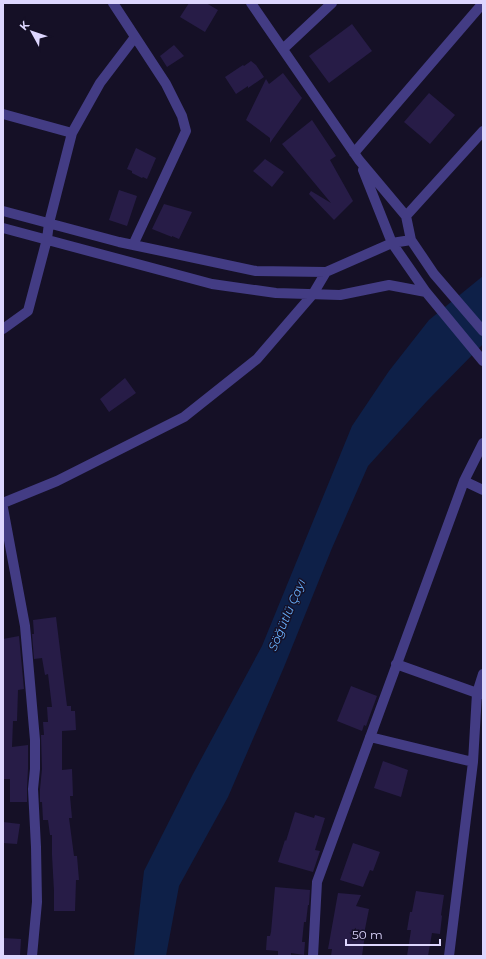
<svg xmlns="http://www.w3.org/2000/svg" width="486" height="959" font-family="Montserrat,sans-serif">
<rect width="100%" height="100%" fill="#151026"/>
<path fill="#0e2048" d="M483,276V344L427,401L368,466L332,548L284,667L228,797L179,886L166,956H134L144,871L193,774L262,646L352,426L389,371L429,320Z"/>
<path fill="#271c47" d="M189,3H206L218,10L205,32L180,17Z
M352,24L372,51L329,83L309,56Z
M174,45L184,56L167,67L160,56Z
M251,61L256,65L264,77L248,88V86L236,94L225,77L243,65L244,66Z
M283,73L302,98L270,143V138L246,120L266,79L269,84Z
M429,93L455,115L430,144L404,122Z
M312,120L336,156L330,160L353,201L334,220L309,194L311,191L331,203L282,144Z
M136,148L156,158L147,179L143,177L142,178L132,173V171L127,169Z
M265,159L284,172L272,187L253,171Z
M119,190L137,196L127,226L109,220Z
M164,204L192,212L179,239L172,236V237L152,229Z
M125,378L136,393L109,412L100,399Z
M56,617L67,706H71V711H75L76,730L62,731V770L72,769L73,796H70L72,818H69L74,856H77L79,880H76L75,911H54V891L52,855V835H50L48,820H43L42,802H40V789L42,769L41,735H44L43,722H48L47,707H52L48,674L45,675L42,658L34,659L32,634H34L33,620Z
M19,636L24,689L18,690L17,721H13L12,747L28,745V769L27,788V802H10V779H3V639Z
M351,686L377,696L366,726L364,725L362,731L337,721Z
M383,761L408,770L401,797L374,788Z
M295,812L314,818L315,815L325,818L315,850L320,851L313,872L278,862L285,840L286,841Z
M3,822L20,824L17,844L3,843Z
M353,843L380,852L373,871L370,870L363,887L340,880Z
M275,887L310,890L309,905H308L306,922H304L302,942H305L304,955L291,953V956H278V951L266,950L267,936H270L271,932Z
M416,891L444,895L441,915L442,916L440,934L432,933L428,956H407L411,930H407L410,912H412Z
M338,893L361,895L356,906L369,909L364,934H365L362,956H331L332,949H328Z
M3,938L21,939L20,956H3Z"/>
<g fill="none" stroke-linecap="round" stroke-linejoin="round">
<path stroke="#433c84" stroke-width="10" d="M113,3L166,84L182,116L186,131L133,245
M251,3L359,160L406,216L411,240L434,274L483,331
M283,49L332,3
M3,114L72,133
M354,153L483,3
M363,170L392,243L426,292L483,361
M3,211L119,242L256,271L326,272L392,243L411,240
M406,216L483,131
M3,228L212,284L276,293L340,295L389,285L426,292
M3,329L28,311L47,239L49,223L72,133L100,83L135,37
M464,481L483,490
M3,503L57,481L184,417L257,359L313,294L326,272
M3,508L25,626L35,740V769L33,789L36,847L37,902L32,956
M396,664L477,693L483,694
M370,737L473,762
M313,956L317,882L464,481L483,443
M449,956L473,762L477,693L483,674"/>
</g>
<g text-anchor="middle" stroke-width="3" stroke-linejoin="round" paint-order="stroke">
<g font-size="12" font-style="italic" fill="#67affb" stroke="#151026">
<text transform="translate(287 615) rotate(-67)" y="4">Söğütlü Çayı</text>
</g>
</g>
<rect width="486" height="959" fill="none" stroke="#ddd6fe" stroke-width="8"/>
<g transform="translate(32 32) rotate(310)" stroke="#151026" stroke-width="3" paint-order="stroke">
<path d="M0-3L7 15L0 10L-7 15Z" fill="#ddd6fe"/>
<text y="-6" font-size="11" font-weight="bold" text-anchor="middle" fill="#ddd6fe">K</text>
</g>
<path d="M346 939v6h94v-6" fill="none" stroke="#ddd6fe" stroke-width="2"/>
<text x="352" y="939" font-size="12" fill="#ddd6fe" stroke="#151026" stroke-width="3" paint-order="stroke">50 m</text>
</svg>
